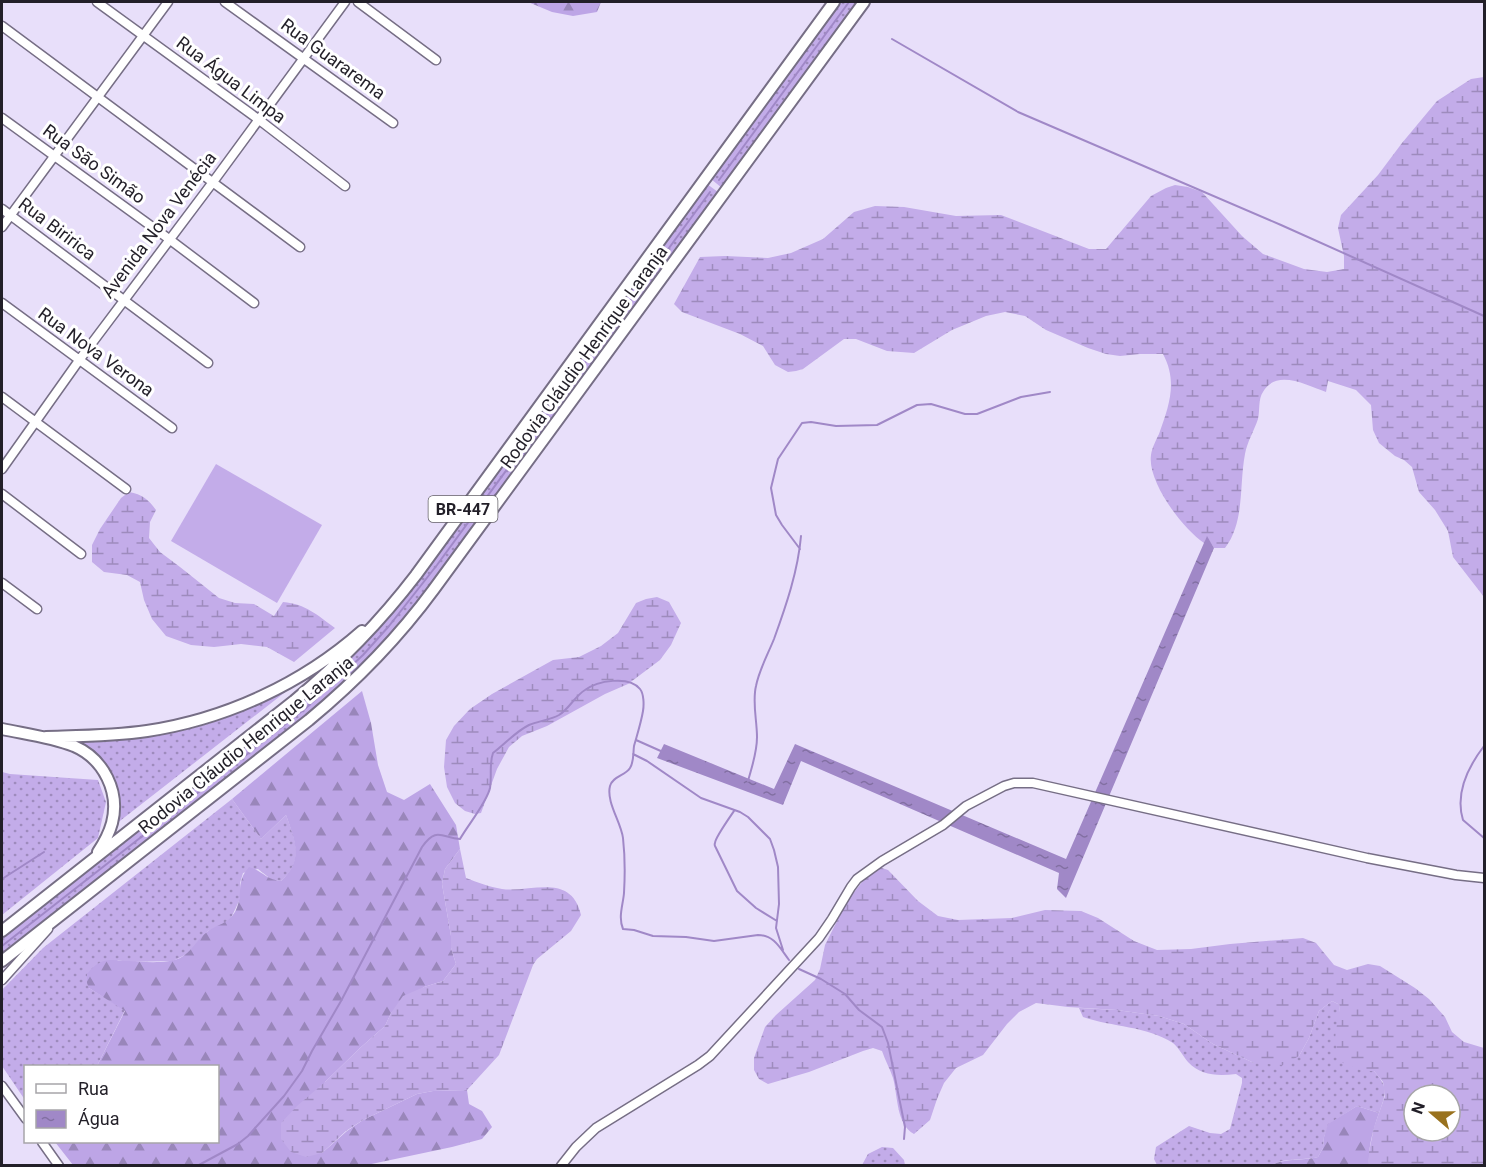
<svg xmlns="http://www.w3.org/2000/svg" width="1486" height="1167" font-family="Roboto,sans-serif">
<defs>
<pattern id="grass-dots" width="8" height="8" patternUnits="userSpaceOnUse" patternTransform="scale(1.5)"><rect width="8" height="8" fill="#c3ace9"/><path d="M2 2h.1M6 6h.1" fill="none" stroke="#9e8bbd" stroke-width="1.8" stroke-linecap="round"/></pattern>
<pattern id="forest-firs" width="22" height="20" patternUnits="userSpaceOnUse" patternTransform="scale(1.5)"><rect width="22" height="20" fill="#bda5e6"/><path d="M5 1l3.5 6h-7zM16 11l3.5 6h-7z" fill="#9986ba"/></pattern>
<pattern id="wetland-marsh" width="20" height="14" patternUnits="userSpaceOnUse" patternTransform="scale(1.5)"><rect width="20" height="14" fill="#c3ace9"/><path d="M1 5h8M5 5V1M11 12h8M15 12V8" fill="none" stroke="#9e8bbd"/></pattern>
<pattern id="water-ripples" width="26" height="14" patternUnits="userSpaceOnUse" patternTransform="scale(1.5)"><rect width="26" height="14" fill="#a088c7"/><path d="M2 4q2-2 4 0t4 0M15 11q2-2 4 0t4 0" fill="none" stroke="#826fa2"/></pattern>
</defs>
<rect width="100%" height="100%" fill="#e8dffa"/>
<path fill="url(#grass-dots)" d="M841,2H858L722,188L711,179Z
M707,184L718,192L430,585L415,606L382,645L327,700L2,956V938L298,705C331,678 360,649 388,617Z
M292,685L293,686L116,824L98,756L91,750L75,740C133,741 194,734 247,709C262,702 277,693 292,685Z
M2,772L10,774L98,780L106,802L98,838L2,915Z
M232,799L261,839L286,815C295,840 305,860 281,881L272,880L258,869L243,873L240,883L241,892L239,901L231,918L224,924L208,931L189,953L173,961L127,962L118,960L89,988L125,1010L97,1066H26L25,1100L2,1066V990L43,948Z
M1332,1001L1340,1005L1339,1017L1363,1071H1374C1389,1088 1386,1093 1379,1113L1357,1106L1329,1124L1324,1137L1323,1148L1318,1157C1303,1161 1282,1157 1271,1166L1157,1165L1154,1159L1156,1147L1189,1126L1210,1133L1221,1134L1230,1129L1242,1083V1078L1236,1074C1218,1076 1201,1076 1188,1062C1183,1056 1179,1048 1173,1043C1147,1026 1112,1027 1083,1017L1079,1008L1117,1010L1159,1016L1184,1024L1213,1044L1254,1063L1299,1056L1309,1038L1319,1011Z
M882,1147L893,1148L904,1160L905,1165H862L868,1154Z"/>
<path fill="url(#forest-firs)" d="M528,2H601L597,12L573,16L552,12Z
M362,691L371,723L378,765L387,792L404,800L430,784L456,825L460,849L445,869L442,884L451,936V948L456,964L443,981L424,987L391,1013L385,1026L360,1048L325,1082L322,1153L347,1131L363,1120L417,1094L433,1091L467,1090L469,1104L482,1111L492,1127L482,1139L452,1147L362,1166L73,1165L55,1142H218V1066H97L125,1011L89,988L87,983V974C91,969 96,964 101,962C111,958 120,961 129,961C143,962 168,964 180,958C192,952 196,940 207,932C217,924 228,925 236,910C244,892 235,883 249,867C263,871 266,880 281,881C304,860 295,841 286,815L261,839L232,799Z
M1357,1106L1379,1113C1373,1130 1368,1147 1369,1165L1271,1166C1281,1158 1303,1161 1318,1157L1323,1148L1324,1137L1328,1124Z"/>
<path fill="url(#wetland-marsh)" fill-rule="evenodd" d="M1484,77V597L1453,557L1448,531L1435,510L1419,492L1412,467L1404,460L1395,456L1379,443L1373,430L1371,405L1356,390L1328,381L1326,392C1308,386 1276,368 1263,392C1258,399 1260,411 1258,419C1254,431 1247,442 1245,454C1239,485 1245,522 1225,548H1214L1207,537L1204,543C1183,529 1147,482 1151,455C1152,448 1156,440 1159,434C1169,406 1178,382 1163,354H1140L1120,356L1106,354L1088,348L1046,330L1025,316L1005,312L986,316L952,330L914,353L887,351L856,339H844L803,369L796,371L788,372L775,365L763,346L740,334L682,312L674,304L700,257L725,256L768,258L791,253L823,239L854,212L875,206L904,207L956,216L1001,215L1089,249H1106L1151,196L1166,188L1175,185L1188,187L1202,192L1242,236L1263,254L1304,269L1327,272L1344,269V256L1338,228L1341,215L1378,175L1402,143L1437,101L1471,79Z
M129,492C142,494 149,500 156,510L150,522L149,538L160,552L180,567L219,598L235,603L254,604L274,616L283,602C306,604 317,615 335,628L294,662L267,647L241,644L214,647L191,645L166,636L152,619L144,600L140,582L127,575L104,572L92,562V545L100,529L121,498Z
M657,597L669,602L681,623L671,645L660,660L628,684L605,694L547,726L522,736L509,747L497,769L481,813L475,814L465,811L455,803L447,787L444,767L446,740L454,726L470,709L492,694L553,660L579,657L601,646L618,633L636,603L646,599Z
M460,849L466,878C477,882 489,887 502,889C531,893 571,872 581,915L571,931L537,959L533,965L499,1055L467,1090L433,1091L417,1094L363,1120L346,1131L322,1153L306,1157L291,1152L281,1139V1123L297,1106L325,1082L360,1048L385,1026L391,1013L403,996L424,987L443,981L456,964L451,948V936L442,884L445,869Z
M879,867L888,870L918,901L938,916L958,920L1012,918L1045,910L1081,911L1098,918L1134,941L1157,950L1191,949L1230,944L1303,938L1316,943L1334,965L1347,970L1368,964L1380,966L1415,988L1429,999L1445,1017L1452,1032L1464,1042L1484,1048V1165H1369V1152L1374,1127L1385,1096L1383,1082L1374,1071H1363L1343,1063C1330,1037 1337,1031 1340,1005L1332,1001L1319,1011L1309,1038L1299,1056L1283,1065L1254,1063L1213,1044L1184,1024L1159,1016L1117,1010L1068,1007L1036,1003L1019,1012L1007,1024L983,1055L956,1068L944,1083L937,1099L930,1120L914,1134C896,1124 898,1096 893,1078C890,1069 885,1060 882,1051L873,1048L863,1051L809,1072L768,1084L759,1079L754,1070V1058L765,1027L776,1015L815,980L820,969L825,945L847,901L870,872ZM1414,1095H1450V1131H1414Z"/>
<path fill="#c3ace9" d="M216,464L322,525L277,603L171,541Z"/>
<path fill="url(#water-ripples)" d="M1207,536L1214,548L1066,898L1057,889L1059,873L801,761L783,805L657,758L664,744L774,789L795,744L1066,859Z"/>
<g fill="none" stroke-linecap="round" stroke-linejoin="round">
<path stroke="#a088c7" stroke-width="2" d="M892,39L1018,112L1281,225L1484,316
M719,180L849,2
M800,549L782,525L776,515L771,488L778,459L802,423L811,422L836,426L877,425L917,405L931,404L965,414H977L1021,397L1050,392
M636,740L663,752
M1484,746C1468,767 1455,794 1463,820L1484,838
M633,754L647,761L701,798L740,812L748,817L770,839L774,850L778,867L779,904L776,928L783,950
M748,781C752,766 757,753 757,737C757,720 752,702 756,686C759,670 768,654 774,639C786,606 798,571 801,536
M734,811C730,817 715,838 715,843C714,845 715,846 716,848L737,891L756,908L777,921
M2,879L44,852
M2,946L306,708L363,655L389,626L437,565L710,192
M799,969L821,979L845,994L859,1010L882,1027L888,1043L905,1127L904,1139
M197,1166L238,1144L248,1136L284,1096L302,1071L312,1051L341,1001L422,847C436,827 441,837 460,839C468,825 487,802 490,788C492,776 489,764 493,753C505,744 515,732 529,725C538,721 550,720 559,715C569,709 575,696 585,690C597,681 629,675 640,689C644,694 644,705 643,711C641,723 637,735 634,746C633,754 634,762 630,768C625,776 613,776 610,786C606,802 621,822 623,838C625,856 625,876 624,893C623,905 618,917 623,929L634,930L653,936L686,937L714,941L758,935C774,935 780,948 789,960"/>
<defs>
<path id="minor" d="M97,2L258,119L345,186
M225,2L393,123
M358,2L436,60
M2,26L300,247
M2,118L169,239L254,303
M2,209L208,363
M2,227L168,2
M2,303L172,428
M2,397L126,489
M2,469L80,359L213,182L345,2
M2,494L81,554
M2,583L37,609
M2,980L48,929
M2,1086L26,1119
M42,1142L59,1166
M561,1166L576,1147L596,1128L698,1065L710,1056L819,938L832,919L851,887L857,879L882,861L943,825L966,806L1004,786L1014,783H1033L1367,858L1456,875L1484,878"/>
<path id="major" d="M2,729C26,734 51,737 74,746C104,759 120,792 112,823C109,834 104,843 98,852
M46,737C79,736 113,736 147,731C226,719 302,684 362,631
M2,931L294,701C340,663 380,622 416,575L834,2
M2,961L309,720C356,681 398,638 434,589L864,2"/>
</defs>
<use href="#minor" stroke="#766e85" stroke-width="11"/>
<use href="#major" stroke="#766e85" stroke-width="14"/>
<use href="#minor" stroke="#fff" stroke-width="8"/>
<use href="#major" stroke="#fff" stroke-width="10"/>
</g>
<g text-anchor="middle" stroke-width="6" stroke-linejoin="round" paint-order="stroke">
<rect fill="#fff" stroke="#646268" stroke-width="1.5" x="428.5" y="496" width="69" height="26" rx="4.5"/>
<g font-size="16" font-weight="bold" fill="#221f28">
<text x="463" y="515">BR-447</text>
</g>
<g font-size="18" fill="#221f28" stroke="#fff">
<text transform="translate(333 59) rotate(36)" y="6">Rua Guararema</text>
<text transform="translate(231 80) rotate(37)" y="6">Rua Água Limpa</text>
<text transform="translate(94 164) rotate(36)" y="6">Rua São Simão</text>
<text transform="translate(159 225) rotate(-53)" y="6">Avenida Nova Venécia</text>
<text transform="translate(57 229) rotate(37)" y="6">Rua Biririca</text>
<text transform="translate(96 352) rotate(36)" y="6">Rua Nova Verona</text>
<text transform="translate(584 357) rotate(-54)" y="6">Rodovia Cláudio Henrique Laranja</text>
<text transform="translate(246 745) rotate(-39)" y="6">Rodovia Cláudio Henrique Laranja</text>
</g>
</g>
<rect width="1486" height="1167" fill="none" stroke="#221f28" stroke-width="6"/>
<rect x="24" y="1065" width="195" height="78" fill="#ffffff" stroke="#a7a5a9" stroke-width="1.5"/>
<rect x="36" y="1084" width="30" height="9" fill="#ffffff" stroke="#a7a5a9" stroke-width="1.5"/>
<text x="78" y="1095" font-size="18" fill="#221f28">Rua</text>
<rect x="36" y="1110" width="30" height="18" fill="url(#water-ripples)" stroke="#a7a5a9" stroke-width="1.5"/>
<text x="78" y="1125" font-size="18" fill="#221f28">Água</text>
<g transform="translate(1432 1113) rotate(290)"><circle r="28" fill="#ffffff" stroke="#a7a5a9" stroke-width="1.5"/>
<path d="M0-4.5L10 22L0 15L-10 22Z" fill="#99721e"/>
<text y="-9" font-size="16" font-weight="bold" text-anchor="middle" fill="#221f28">N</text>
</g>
</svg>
